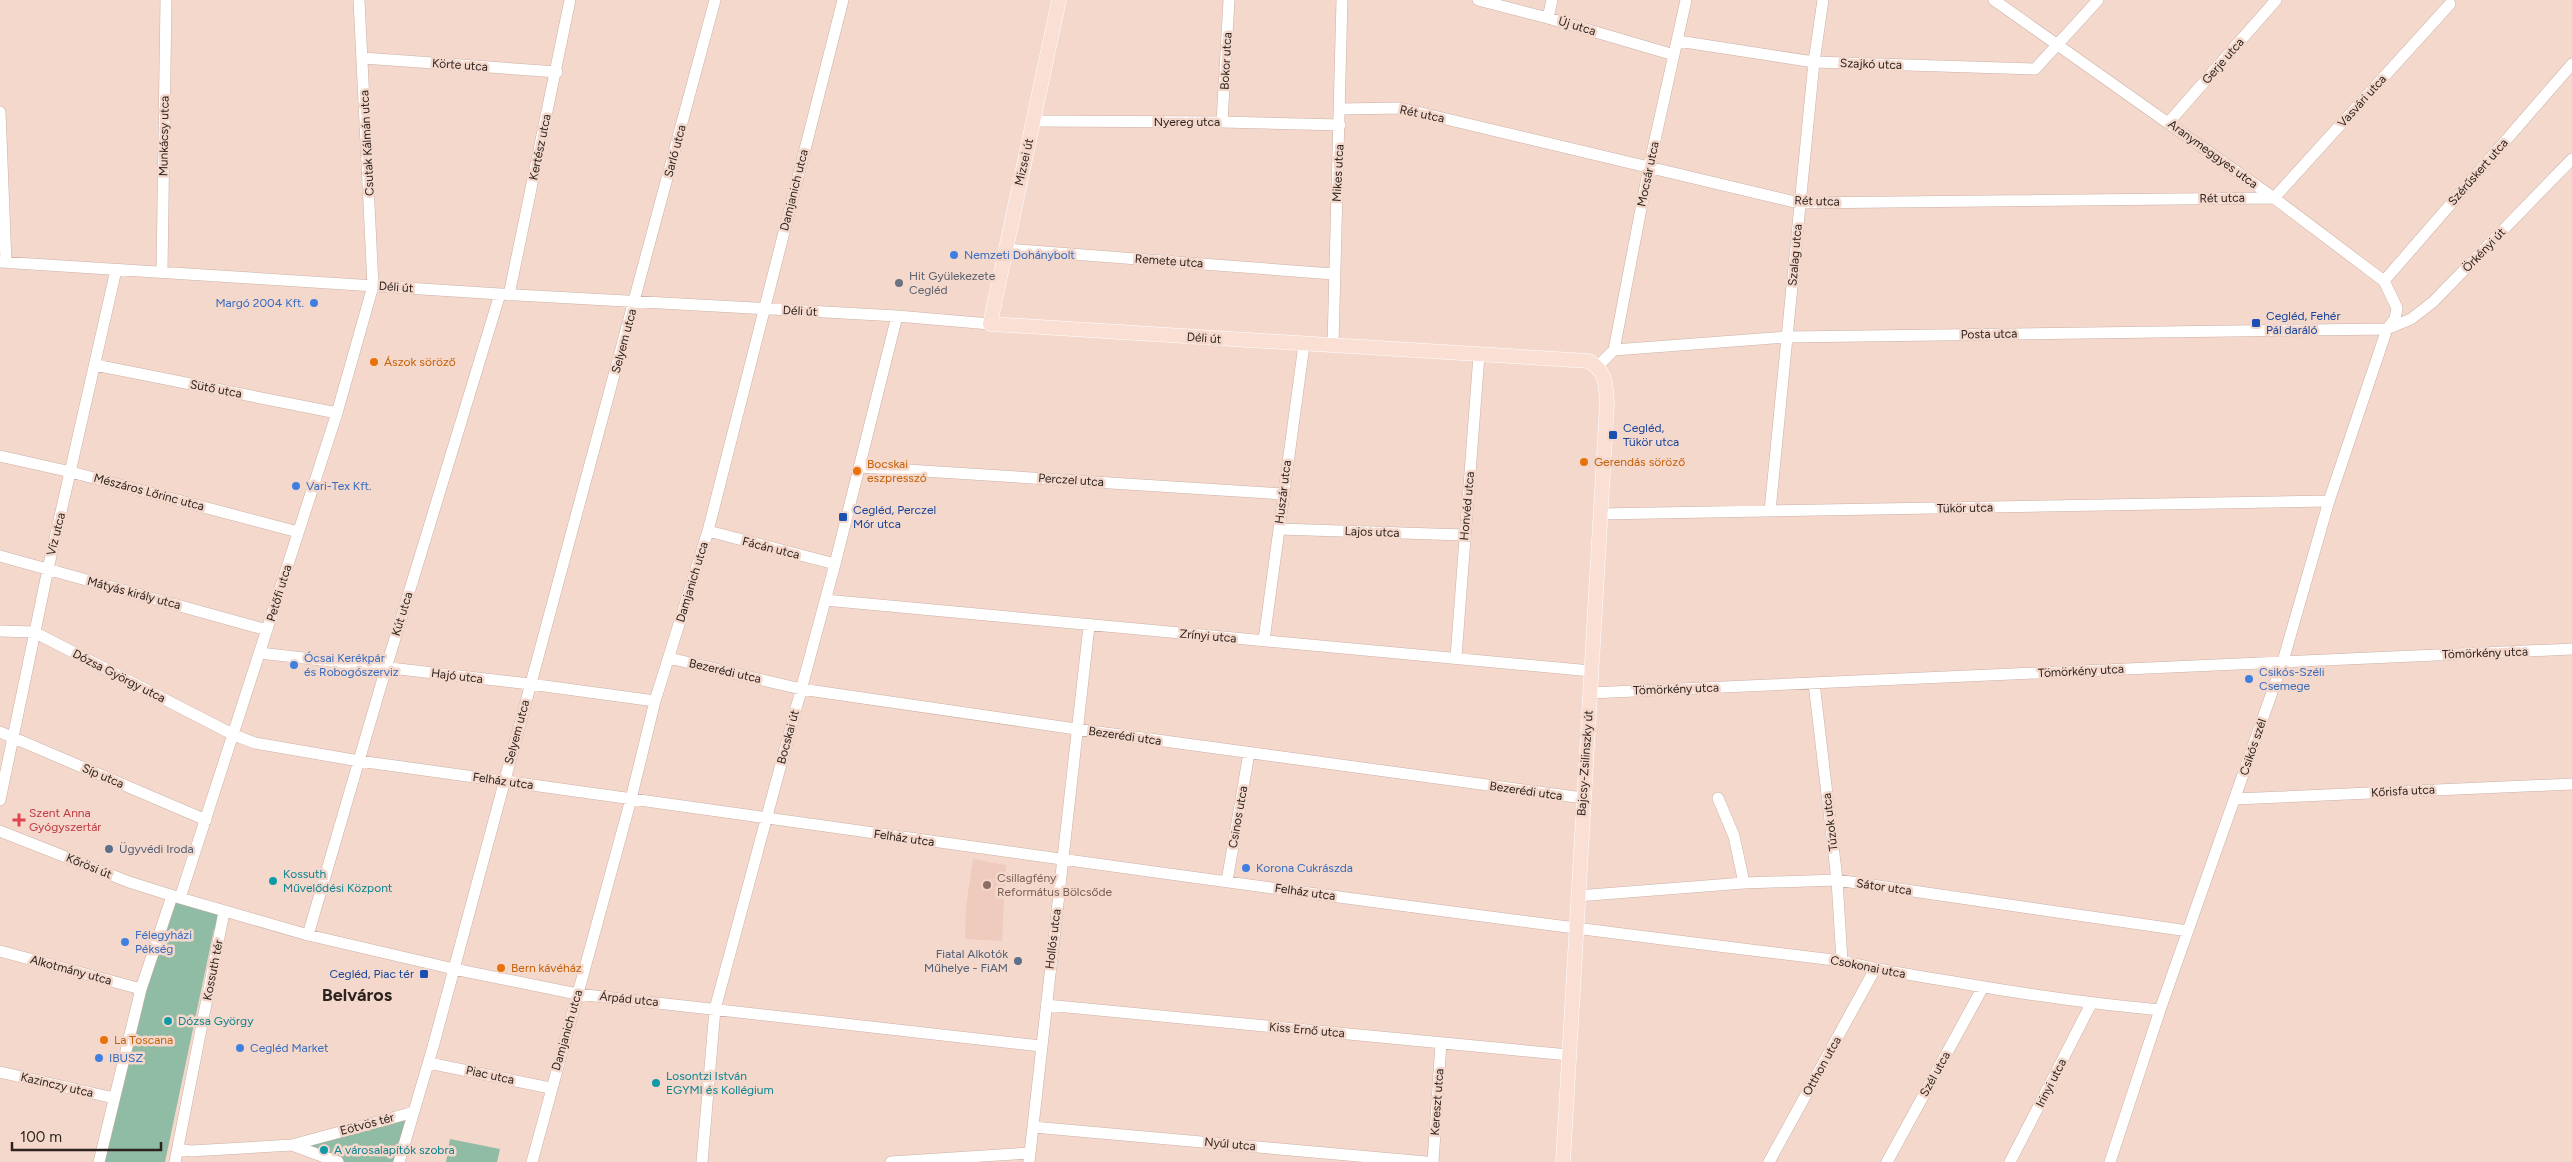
<svg xmlns="http://www.w3.org/2000/svg" width="2572" height="1162" font-family="Figtree,sans-serif">
<rect width="100%" height="100%" fill="#f4d8cc"/>
<path fill="#eecbbc" d="M973,859L1006,865L1002,941L965,939L966,906Z"/>
<path fill="#90bba4" d="M172,896L224,912L220,934L214,929L165,1162H99Z
M411,1114L396,1162H343L299,1146Z
M450,1139L500,1149L497,1162H446Z"/>
<g fill="none" stroke-linecap="round" stroke-linejoin="round">
<defs>
<path id="minor" d="M1478,0L1548,18L1674,55
M1994,0L2274,198L2384,281L2397,308L2395,319L2387,329L2329,501L2283,661L2160,1010L2110,1162
M1548,18L1552,0
M1678,41L1814,62L2035,69L2098,0
M363,58L557,72
M1340,109L1400,108L1799,203L2274,198L2450,4
M0,112L6,262
M1034,121L1222,122L1340,125
M1222,122L1229,0
M2169,122L2276,0
M1005,249L1333,274
M0,262L500,294L897,316L990,324
M162,271L166,0
M2384,281L2572,64
M509,295L570,0
M1333,345L1342,0
M1614,350L1649,167L1686,0
M95,365L337,413
M1598,366L1614,350L1788,337L2387,329L2411,319L2433,302L2572,159
M0,456L71,472L298,532
M860,467L1282,494
M1770,511L1814,62L1823,0
M1600,514L2329,501
M1279,529L1464,535
M708,531L835,564
M0,556L267,630
M825,600L1591,671
M0,631L34,632L234,735L255,743L359,761C853,829 1346,902 1842,961C1883,971 1924,977 1966,984C2030,995 2095,1004 2160,1010
M1264,640L1304,345
M260,653L530,684L655,701
M1456,657L1479,355
M669,658L801,689L1076,729L1583,798
M1814,683L1837,880L1842,961
M1590,693L2572,649
M0,732L206,820
M1718,798L1734,836L1744,883
M2235,799L2572,784
M0,800L48,569L116,270
M0,831L129,882L180,898L308,935L454,969L577,994L1041,1046
M1227,881L1249,753
M1577,896L1744,883L1837,880L2188,931
M180,898L337,413L373,286L359,0
M308,935L386,668L500,294
M0,951L141,989
M1046,1005L1569,1055
M429,1063L550,1088
M0,1072L114,1098
M1033,1127L1426,1162
M292,1145L338,1162
M178,1149L191,1151L292,1145L414,1112
M99,1162L141,989L172,896
M175,1162L224,912
M399,1162L433,1047L715,0
M532,1162L631,799L655,701L708,531L843,0
M702,1162L715,1009L835,564L897,316
M891,1162L1029,1153
M1029,1162L1089,626
M1433,1162L1441,1043
M1769,1162L1875,969
M1887,1162L1983,987
M2010,1162L2091,1004"/>
<path id="major" d="M1059,0L990,324L1589,361C1606,371 1606,385 1607,403L1563,1162"/>
</defs>
<use href="#minor" stroke="#cbb0a5" stroke-width="12"/>
<use href="#major" stroke="#fff" stroke-width="15"/>
<use href="#minor" stroke="#fff" stroke-width="11"/>
<use href="#major" stroke="#fadfd5" stroke-width="14"/>
</g>
<g fill="#3f7fe0" stroke="#f4d8cc" stroke-width="2">
<circle cx="954" cy="255" r="5"/>
<circle cx="314" cy="303" r="5"/>
<circle cx="296" cy="486" r="5"/>
<circle cx="294" cy="665" r="5"/>
<circle cx="2249" cy="679" r="5"/>
<circle cx="1246" cy="868" r="5"/>
<circle cx="125" cy="942" r="5"/>
<circle cx="240" cy="1048" r="5"/>
<circle cx="99" cy="1058" r="5"/>
</g>
<circle fill="#6b7280" stroke="#f4d8cc" stroke-width="2" cx="899" cy="283" r="5"/>
<g fill="#1a4fb4" stroke="#f4d8cc" stroke-width="2">
<rect x="2251" y="318" width="10" height="10" rx="2.5"/>
<rect x="1608" y="430" width="10" height="10" rx="2.5"/>
<rect x="838" y="512" width="10" height="10" rx="2.5"/>
<rect x="419" y="969" width="10" height="10" rx="2.5"/>
</g>
<g fill="#e8710a" stroke="#f4d8cc" stroke-width="2">
<circle cx="374" cy="362" r="5"/>
<circle cx="1584" cy="462" r="5"/>
<circle cx="857" cy="471" r="5"/>
<circle cx="501" cy="968" r="5"/>
<circle cx="104" cy="1040" r="5"/>
</g>
<path fill="#e0444e" stroke="#f4d8cc" stroke-width="2" d="M16.5 812.5h5v5h5v5h-5v5h-5v-5h-5v-5h5z"/>
<g fill="#5c6f8a" stroke="#f4d8cc" stroke-width="2">
<circle cx="109" cy="849" r="5"/>
<circle cx="1018" cy="961" r="5"/>
</g>
<g fill="#0f9aa8" stroke="#f4d8cc" stroke-width="2">
<circle cx="273" cy="881" r="5"/>
<circle cx="168" cy="1021" r="5"/>
<circle cx="656" cy="1083" r="5"/>
<circle cx="324" cy="1150" r="5"/>
</g>
<circle fill="#8d6e63" stroke="#f4d8cc" stroke-width="2" cx="987" cy="885" r="5"/>
<g text-anchor="middle" stroke-width="5" stroke-linejoin="round" paint-order="stroke">
<g font-size="12" fill="#2d231e" stroke="#f4d8cc">
<text transform="translate(1577 26) rotate(17)" y="4">Új utca</text>
<text transform="translate(1226 61) rotate(-87)" y="4">Bokor utca</text>
<text transform="translate(2223 61) rotate(-49)" y="4">Gerje utca</text>
<text transform="translate(1871 64) rotate(2)" y="4">Szajkó utca</text>
<text transform="translate(460 65) rotate(4)" y="4">Körte utca</text>
<text transform="translate(2362 101) rotate(-48)" y="4">Vasvári utca</text>
<text transform="translate(1422 114) rotate(12)" y="4">Rét utca</text>
<text x="1187" y="126">Nyereg utca</text>
<text transform="translate(164 136) rotate(-89)" y="4">Munkácsy utca</text>
<text transform="translate(367 143) rotate(-93)" y="4">Csutak Kálmán utca</text>
<text transform="translate(540 147) rotate(-78)" y="4">Kertész utca</text>
<text transform="translate(675 151) rotate(-75)" y="4">Sarló utca</text>
<text transform="translate(2213 154) rotate(36)" y="4">Aranymeggyes utca</text>
<text transform="translate(1024 162) rotate(-77)" y="4">Mizsei út</text>
<text transform="translate(2478 172) rotate(-49)" y="4">Szérűskert utca</text>
<text transform="translate(1338 173) rotate(-87)" y="4">Mikes utca</text>
<text transform="translate(1648 174) rotate(-78)" y="4">Mocsár utca</text>
<text transform="translate(794 190) rotate(-76)" y="4">Damjanich utca</text>
<text transform="translate(2222 198) rotate(-1)" y="4">Rét utca</text>
<text transform="translate(1817 201) rotate(2)" y="4">Rét utca</text>
<text transform="translate(2484 250) rotate(-46)" y="4">Örkényi út</text>
<text transform="translate(1795 255) rotate(-85)" y="4">Szalag utca</text>
<text transform="translate(1169 261) rotate(4)" y="4">Remete utca</text>
<text transform="translate(396 287) rotate(4)" y="4">Déli út</text>
<text transform="translate(800 311) rotate(3)" y="4">Déli út</text>
<text transform="translate(1989 334) rotate(-1)" y="4">Posta utca</text>
<text transform="translate(1204 338) rotate(4)" y="4">Déli út</text>
<text transform="translate(624 341) rotate(-75)" y="4">Selyem utca</text>
<text transform="translate(216 389) rotate(11)" y="4">Sütő utca</text>
<text transform="translate(1071 480) rotate(4)" y="4">Perczel utca</text>
<text transform="translate(149 492) rotate(15)" y="4">Mészáros Lőrinc utca</text>
<text transform="translate(1283 492) rotate(-83)" y="4">Huszár utca</text>
<text transform="translate(1467 506) rotate(-85)" y="4">Honvéd utca</text>
<text transform="translate(1965 508) rotate(-1)" y="4">Tükör utca</text>
<text transform="translate(1372 532) rotate(2)" y="4">Lajos utca</text>
<text transform="translate(56 534) rotate(-76)" y="4">Víz utca</text>
<text transform="translate(771 548) rotate(14)" y="4">Fácán utca</text>
<text transform="translate(692 582) rotate(-73)" y="4">Damjanich utca</text>
<text transform="translate(134 593) rotate(15)" y="4">Mátyás király utca</text>
<text transform="translate(279 593) rotate(-73)" y="4">Petőfi utca</text>
<text transform="translate(402 614) rotate(-73)" y="4">Kút utca</text>
<text transform="translate(1208 636) rotate(5)" y="4">Zrínyi utca</text>
<text transform="translate(2485 653) rotate(-2)" y="4">Tömörkény utca</text>
<text transform="translate(725 671) rotate(13)" y="4">Bezerédi utca</text>
<text transform="translate(2081 671) rotate(-3)" y="4">Tömörkény utca</text>
<text transform="translate(119 676) rotate(27)" y="4">Dózsa György utca</text>
<text transform="translate(457 676) rotate(7)" y="4">Hajó utca</text>
<text transform="translate(1676 689) rotate(-2)" y="4">Tömörkény utca</text>
<text transform="translate(517 732) rotate(-75)" y="4">Selyem utca</text>
<text transform="translate(1125 736) rotate(8)" y="4">Bezerédi utca</text>
<text transform="translate(788 737) rotate(-75)" y="4">Bocskai út</text>
<text transform="translate(2253 747) rotate(-71)" y="4">Csikós szél</text>
<text transform="translate(1585 763) rotate(-86)" y="4">Bajcsy-Zsilinszky út</text>
<text transform="translate(103 776) rotate(23)" y="4">Síp utca</text>
<text transform="translate(503 781) rotate(8)" y="4">Felház utca</text>
<text transform="translate(1526 791) rotate(8)" y="4">Bezerédi utca</text>
<text transform="translate(2403 791) rotate(-3)" y="4">Kőrisfa utca</text>
<text transform="translate(1238 817) rotate(-80)" y="4">Csinos utca</text>
<text transform="translate(1830 822) rotate(-97)" y="4">Túzok utca</text>
<text transform="translate(904 838) rotate(8)" y="4">Felház utca</text>
<text transform="translate(89 866) rotate(22)" y="4">Kőrösi út</text>
<text transform="translate(1884 887) rotate(8)" y="4">Sátor utca</text>
<text transform="translate(1305 892) rotate(8)" y="4">Felház utca</text>
<text transform="translate(1053 939) rotate(-83)" y="4">Hollós utca</text>
<text transform="translate(1868 967) rotate(11)" y="4">Csokonai utca</text>
<text transform="translate(71 970) rotate(15)" y="4">Alkotmány utca</text>
<text transform="translate(213 970) rotate(-79)" y="4">Kossuth tér</text>
<text transform="translate(629 999) rotate(6)" y="4">Árpád utca</text>
<text transform="translate(567 1030) rotate(-74)" y="4">Damjanich utca</text>
<text transform="translate(1307 1030) rotate(5)" y="4">Kiss Ernő utca</text>
<text transform="translate(1822 1066) rotate(-61)" y="4">Otthon utca</text>
<text transform="translate(1935 1074) rotate(-61)" y="4">Szél utca</text>
<text transform="translate(490 1075) rotate(12)" y="4">Piac utca</text>
<text transform="translate(2051 1083) rotate(-63)" y="4">Irinyi utca</text>
<text transform="translate(57 1085) rotate(13)" y="4">Kazinczy utca</text>
<text transform="translate(1437 1102) rotate(-86)" y="4">Kereszt utca</text>
<text transform="translate(367 1124) rotate(-15)" y="4">Eötvös tér</text>
<text transform="translate(1230 1144) rotate(5)" y="4">Nyúl utca</text>
</g>
<g font-size="12" fill="#366cbe" stroke="#f4d8cc" text-anchor="start">
<text x="964" y="259">Nemzeti Dohánybolt</text>
<text x="304" y="307" text-anchor="end">Margó 2004 Kft.</text>
<text x="306" y="490">Vari-Tex Kft.</text>
<text x="304" y="662">Ócsai Kerékpár<tspan x="304" dy="14">és Robogószerviz</tspan></text>
<text x="2259" y="676">Csikós-Széli<tspan x="2259" dy="14">Csemege</tspan></text>
<text x="1256" y="872">Korona Cukrászda</text>
<text x="135" y="939">Félegyházi<tspan x="135" dy="14">Pékség</tspan></text>
<text x="250" y="1052">Cegléd Market</text>
<text x="109" y="1062">IBUSZ</text>
</g>
<g font-size="12" fill="#5b616d" stroke="#f4d8cc" text-anchor="start">
<text x="909" y="280">Hit Gyülekezete<tspan x="909" dy="14">Cegléd</tspan></text>
</g>
<g font-size="12" fill="#164399" stroke="#f4d8cc" text-anchor="start">
<text x="2266" y="320">Cegléd, Fehér<tspan x="2266" dy="14">Pál daráló</tspan></text>
<text x="1623" y="432">Cegléd,<tspan x="1623" dy="14">Tükör utca</tspan></text>
<text x="853" y="514">Cegléd, Perczel<tspan x="853" dy="14">Mór utca</tspan></text>
<text x="414" y="978" text-anchor="end">Cegléd, Piac tér</text>
</g>
<g font-size="12" fill="#c56008" stroke="#f4d8cc" text-anchor="start">
<text x="384" y="366">Ászok söröző</text>
<text x="1594" y="466">Gerendás söröző</text>
<text x="867" y="468">Bocskai<tspan x="867" dy="14">eszpresszó</tspan></text>
<text x="511" y="972">Bern kávéház</text>
<text x="114" y="1044">La Toscana</text>
</g>
<g font-size="12" fill="#be3a42" stroke="#f4d8cc" text-anchor="start">
<text x="29" y="817">Szent Anna<tspan x="29" dy="14">Gyógyszertár</tspan></text>
</g>
<g font-size="12" fill="#4e5e75" stroke="#f4d8cc" text-anchor="start">
<text x="119" y="853">Ügyvédi Iroda</text>
<text x="1008" y="958" text-anchor="end">Fiatal Alkotók<tspan x="1008" dy="14">Műhelye - FiAM</tspan></text>
</g>
<g font-size="12" fill="#0d838f" stroke="#f4d8cc" text-anchor="start">
<text x="283" y="878">Kossuth<tspan x="283" dy="14">Művelődési Központ</tspan></text>
<text x="178" y="1025">Dózsa György</text>
<text x="666" y="1080">Losontzi István<tspan x="666" dy="14">EGYMI és Kollégium</tspan></text>
<text x="334" y="1154">A városalapítók szobra</text>
</g>
<g font-size="12" fill="#785e54" stroke="#f4d8cc" text-anchor="start">
<text x="997" y="882">Csillagfény<tspan x="997" dy="14">Református Bölcsőde</tspan></text>
</g>
<g font-size="18" font-weight="bold" fill="#2d231e" stroke="#f4d8cc">
<text x="357" y="1001">Belváros</text>
</g>
</g>
<path d="M12 1142v8h149v-8" fill="none" stroke="#2d231e" stroke-width="2.5"/>
<text x="20" y="1142" font-size="15" fill="#2d231e" stroke="#f4d8cc" stroke-width="4" paint-order="stroke">100 m</text>
</svg>
